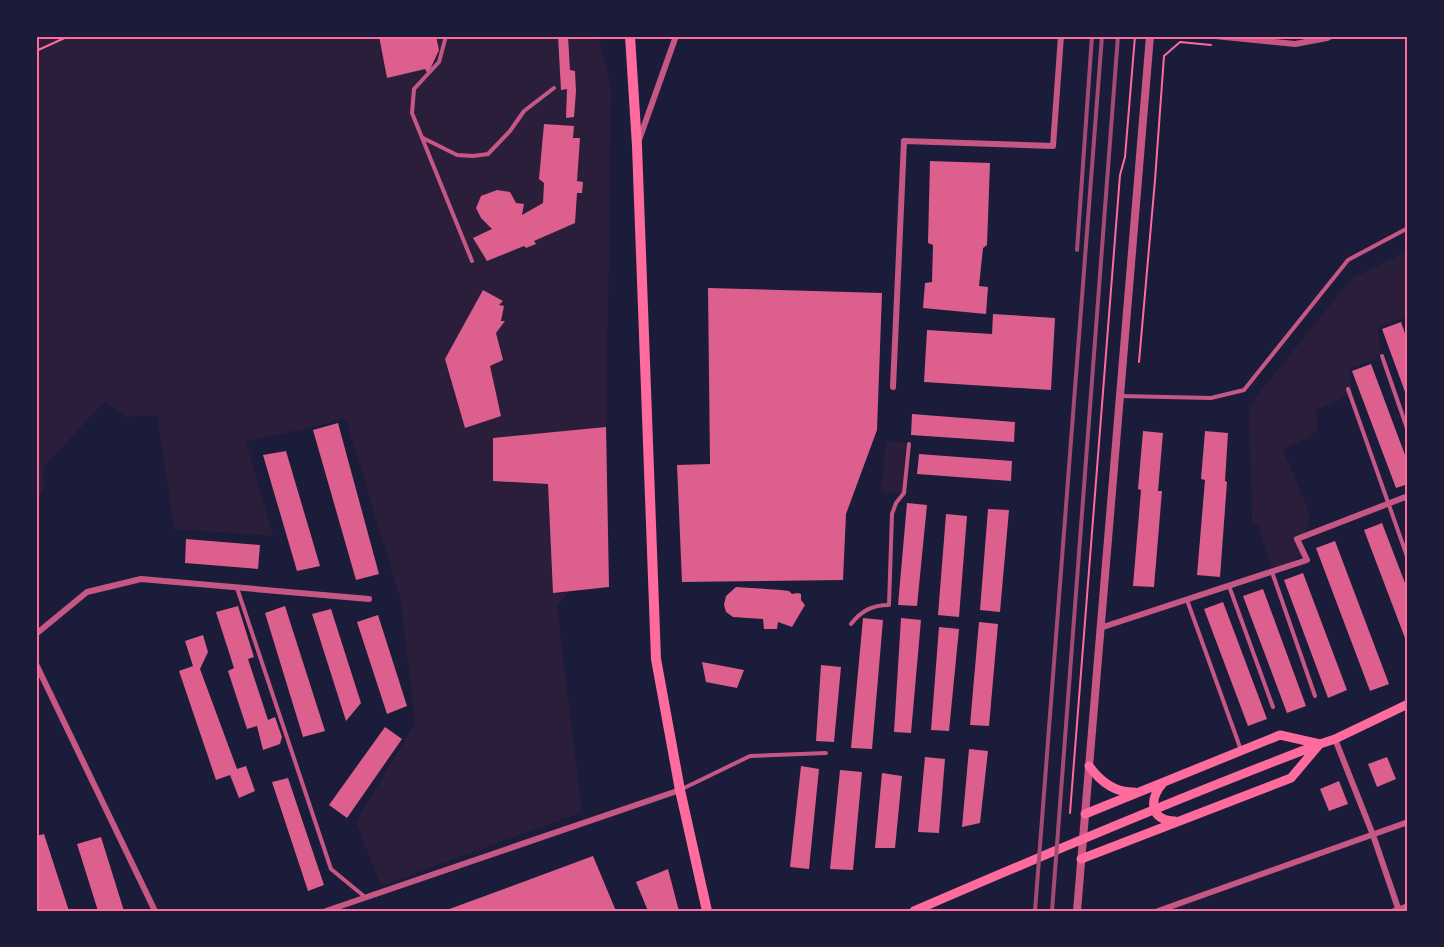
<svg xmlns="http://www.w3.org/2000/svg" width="1444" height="947" font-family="'Crimson Pro',serif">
<rect width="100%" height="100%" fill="#1b1b3a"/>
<path fill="#2a1e3b" d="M36,36H598L611,88L609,267L606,384L609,587L569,591L557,606L582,812L381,886L356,822L415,723L401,602L346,419L246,442L273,536L174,529L157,415L125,417L105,401L43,468L44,489L36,502Z
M1408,251V316L1378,328L1381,352L1372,361L1351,368L1349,371L1352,391L1339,400L1316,410L1318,430L1308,438L1283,449L1310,515L1306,533L1295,538L1302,555L1293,561L1271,569L1259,527L1252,522L1249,406L1351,279Z
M886,441L906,443L902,493L881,492Z"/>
<path fill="#dd5f8e" d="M379,36H436L439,50L428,74L425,69L387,78Z
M558,36H568L570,70L575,71L576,91L574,117L566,118L567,89L561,90Z
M544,124L574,126L573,138H580L577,181L583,182L582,193H577L575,223L534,241L536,244L526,248L524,246L487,261L473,238L492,229L481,218L476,208L481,196L497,190L510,192L516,203L524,204L522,215L543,203L544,183L539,179Z
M930,161L990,163L987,245L983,248L979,286L988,287L986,314L923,308L925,283L932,282L933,245L928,243Z
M708,288L882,293L877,430L846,514L843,580L682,582L677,465L710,464Z
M483,290L503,301L499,305L504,306L501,321H505L496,333L503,360L490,366L501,416L465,428L445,359Z
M993,314L1055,318L1051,390L924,382L927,330L992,334Z
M1401,322L1408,342V400L1382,329Z
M1371,364L1408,463V484L1396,488L1352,371Z
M912,414L1015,422L1014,442L911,435Z
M338,423L379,574L356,580L313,430Z
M606,427L609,587L553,593L548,484L493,481V438Z
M1143,431L1163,433L1158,491H1162L1154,587L1133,586L1141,490L1138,489Z
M1205,431L1228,433L1225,481L1227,482L1220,577L1197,575L1205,480L1201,479Z
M286,451L320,566L297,571L263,455Z
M919,454L1012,461L1011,481L917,474Z
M907,503L927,505L917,606L898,605Z
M988,509L1009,510L1000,612L980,610Z
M946,514L967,516L959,617L938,615Z
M1382,523L1408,591V646L1364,530Z
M186,539L260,545L258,569L185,563Z
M1335,541L1389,684L1370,691L1316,548Z
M1303,573L1347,690L1328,698L1284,580Z
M736,587L781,590L789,591L792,594L798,593L801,594V600L805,605L792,627L778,622L777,629H764L763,619L733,617L726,612L724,605L726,596Z
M1263,589L1306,706L1287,713L1243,596Z
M1223,602L1267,719L1248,726L1204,609Z
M238,606L254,657L248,659L268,720L275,717L282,737L280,744L263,750L257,726L247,729L228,671L234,668L216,612Z
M285,606L325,731L303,737L265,613Z
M331,609L361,703L346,721L312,614Z
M378,615L407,706L387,714L357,622Z
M863,618L883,620L872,749L851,748Z
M901,618L921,620L911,733L894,732Z
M979,622L998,624L989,726L970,725Z
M939,627L959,629L949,731L931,730Z
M203,635L208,652L200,669L237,769L246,766L255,791L239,798L230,775L216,780L179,671L193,666L185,641Z
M702,662L744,670L737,688L706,682Z
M821,665L841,667L834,742L816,741Z
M385,727L402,739L347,818L329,805Z
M969,749L988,751L980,823L962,827Z
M925,757L945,759L939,833L918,832Z
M1387,757L1396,779L1377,787L1368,764Z
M801,766L819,769L809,869L790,867Z
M840,770L862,772L853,870L830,869Z
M882,773L902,776L895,848H875Z
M288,778L324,885L308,891L272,782Z
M1339,781L1348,804L1329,811L1320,789Z
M44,834L69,911H39L36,901V836Z
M101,837L124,911H98L77,844Z
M593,856L616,911H444Z
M668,869L679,911H648L636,882Z"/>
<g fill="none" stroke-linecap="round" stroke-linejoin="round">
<path stroke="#ff6b9d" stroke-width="2" d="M36,51L69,36
M1139,362L1155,180L1164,56L1180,42L1211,45
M1070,813L1120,175L1125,157L1135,36"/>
<path stroke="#c65784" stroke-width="4" d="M446,36L439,62L414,89L412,113L472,261
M423,138L457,155L473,156L488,154L510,131L524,111L554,88
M1382,356L1408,431
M1348,389L1408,559
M1121,396L1211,398L1244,390L1348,260L1408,228
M1272,572L1315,696
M1229,586L1273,707
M237,588L331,869L365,897
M1187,600L1241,750
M851,624C861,611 872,605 889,605L892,514L896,503L904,493L909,444
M680,790L750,756L826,753"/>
<path stroke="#c65784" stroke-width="6" d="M1215,36L1295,44L1327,38L1331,36
M639,140L676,36
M893,387L904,141L1053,146L1061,36
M1100,628L1307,560L1297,539L1408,496
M36,634L87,592L141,579L369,599
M36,664L155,911
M1335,739L1373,835L1399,911
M326,911L680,790
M1158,911L1408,822
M1394,911L1408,906"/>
<path stroke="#c65784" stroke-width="8" d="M1077,911L1150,36"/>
<path stroke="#ff6b9d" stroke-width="9" d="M1089,766C1100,781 1114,793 1134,792
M1163,783C1149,799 1149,820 1175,821
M1085,814L1280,735L1320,744
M1081,859L1291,778L1318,746
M914,911C1048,853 1183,796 1320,744L1335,739L1408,704"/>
<path stroke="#ff6b9d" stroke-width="10" d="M630,36L637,146L656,659L680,790L707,911"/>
<path stroke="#a44b75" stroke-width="4" d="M1077,250L1092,36
M1035,911L1102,36
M1052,911L1118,36"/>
</g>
<rect width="1444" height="947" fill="none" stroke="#1b1b3a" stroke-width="75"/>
<rect x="38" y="38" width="1368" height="872" fill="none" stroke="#ff6b9d" stroke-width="2"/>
</svg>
